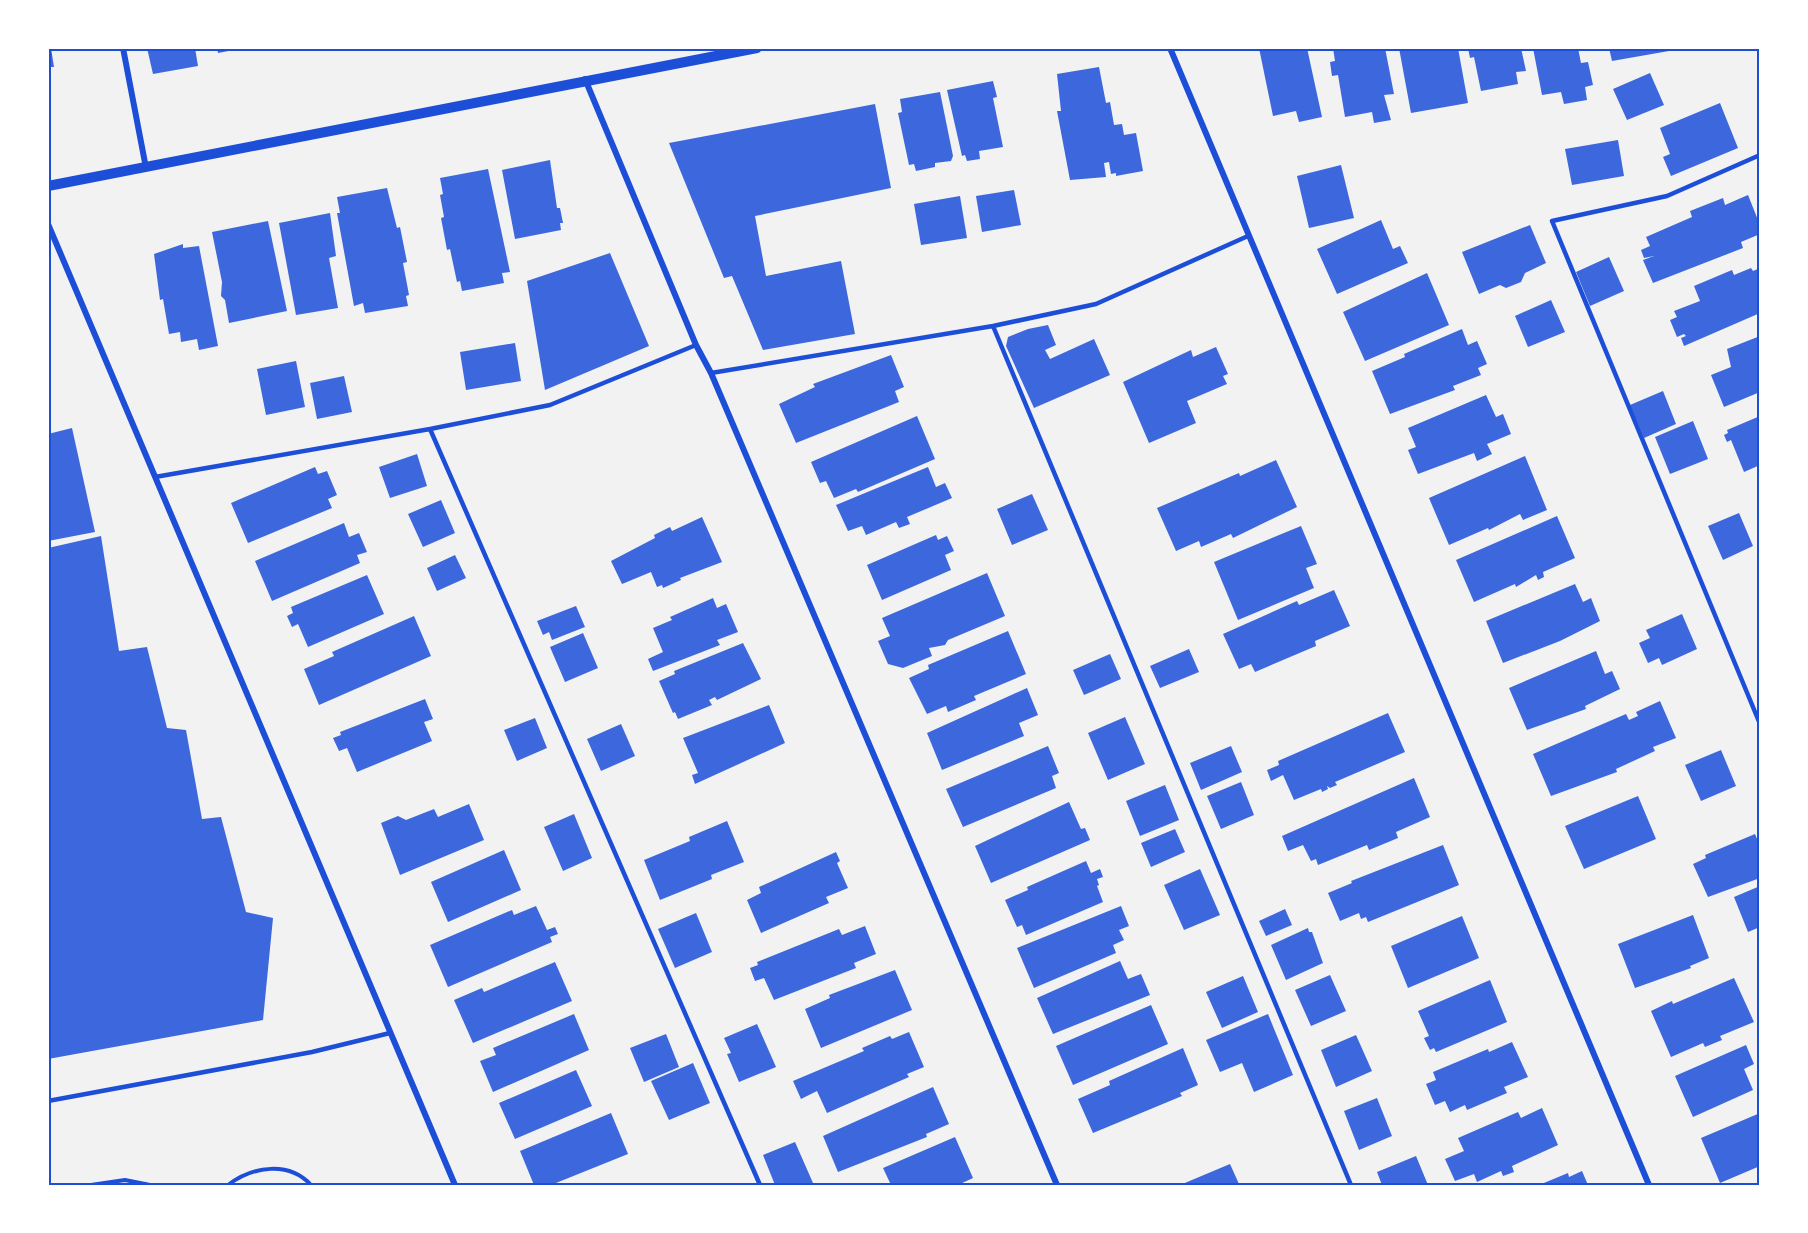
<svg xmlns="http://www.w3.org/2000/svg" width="1808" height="1233" font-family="'Roboto Condensed',sans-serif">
<rect width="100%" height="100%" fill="#f2f2f2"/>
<path fill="#3d67dc" d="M48,48H51L54,67H48Z
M147,48H195L198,66L153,74Z
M217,48H239V49L218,53Z
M1259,48H1307L1322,117L1299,122L1296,111L1273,116Z
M1333,48H1385L1394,94L1384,95L1391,120L1374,123L1372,112L1345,117L1338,75L1332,76L1330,62L1335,61Z
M1399,48H1458L1468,103L1411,113Z
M1468,48H1521L1526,71L1516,72L1518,84L1481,91L1474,57L1470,58Z
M1533,48H1578L1581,63L1588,62L1593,85L1585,87L1587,100L1564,104L1561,92L1542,95Z
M1609,48H1668L1669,51L1612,61Z
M1099,67L1106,103L1110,102L1114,125L1122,124L1124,135L1136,133L1143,171L1116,176V173L1111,174L1109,162L1104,163L1106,177L1070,180L1057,111H1061L1057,74Z
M1650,73L1664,105L1627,120L1613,89Z
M993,81L997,97L993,98L1003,147L979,151L980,159L967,161L965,155L962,156L947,90Z
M940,92L953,156L951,161L935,163V167L916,171L914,164L909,165L898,113L902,112L900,99Z
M1720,103L1738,148L1671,176L1663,157L1670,154L1660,128Z
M875,104L891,188L755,216L766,276L841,261L855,334L763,350L732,276L724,278L669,143Z
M1618,140L1624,176L1572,185L1565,149Z
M550,160L557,208H560L563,223H560L561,230L515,239L502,170Z
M1341,165L1354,218L1309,228L1297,176Z
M488,169L510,272L502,273L504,283L462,291L460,281L457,282L450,249L447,250L441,218L444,217L440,195L443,194L440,178Z
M387,188L397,228L400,227L407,262L403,263L409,295L406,296L408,306L365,313L363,303L354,306L337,213H340L337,197Z
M1014,190L1021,225L982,232L976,196Z
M1748,195L1760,225V234L1741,242L1743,248L1653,283L1643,260L1654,256L1644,258L1641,250L1650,246L1646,237L1692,217L1690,211L1723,198L1725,205Z
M960,196L967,238L921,245L914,204Z
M330,213L336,256L329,258L338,308L296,315L279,223Z
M1381,220L1393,249L1400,246L1408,263L1337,294L1317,249Z
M268,221L287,311L229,323L225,300L221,296L222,282L212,232Z
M1530,225L1546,263L1525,273L1521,282L1506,288L1500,285L1479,294L1462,252Z
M183,244V248L199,246L218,346L199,350L197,339L181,342L180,332L169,334L163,299L160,300L154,254Z
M610,253L649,346L545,390L527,281Z
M1609,257L1624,291L1590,306L1576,272Z
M1751,268L1753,271L1760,268V313L1684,346L1681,338L1686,336L1684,334L1677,337L1670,320L1677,317L1674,311L1700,301L1694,286L1732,270L1734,275Z
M1427,273L1449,325L1365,361L1343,312Z
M1551,300L1565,332L1528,347L1515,316Z
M1048,325L1056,345L1045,350L1050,359L1094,339L1110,375L1034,408L1006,346L1008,337L1028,329Z
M1462,329L1468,345L1477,341L1487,364L1478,368L1481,375L1453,386L1455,390L1390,414L1372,371L1405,357L1404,354Z
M1760,336V392L1724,407L1711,375L1731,367L1727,349Z
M515,343L521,381L466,390L460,352Z
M1216,347L1228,374L1223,376L1227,384L1187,401L1196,423L1149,443L1123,382L1191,350L1193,357Z
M891,355L904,387L895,391L899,402L796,443L779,404L815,387L813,384Z
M296,361L305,407L266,415L257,369Z
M344,376L352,412L317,419L310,383Z
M1663,391L1676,424L1644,438L1630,405Z
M1486,395L1496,417L1503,414L1511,434L1487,444L1492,454L1477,461L1474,453L1418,474L1408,450L1416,447L1408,428Z
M917,416L935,459L858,492L856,489L834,498L826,481L820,483L811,462Z
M1760,416V465L1744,472L1731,440L1727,442L1724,435L1728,433L1727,430Z
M1693,421L1708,459L1670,474L1655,437Z
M72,428L95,532L48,541V434Z
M417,454L427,486L390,498L379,467Z
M1525,456L1547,510L1523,520L1520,514L1489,530L1488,528L1449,545L1429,498Z
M1276,460L1297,507L1233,538L1231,534L1201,547L1199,541L1176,551L1157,508L1239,473L1240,476Z
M315,467L318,474L327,471L337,495L328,499L332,508L248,543L231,503Z
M928,467L936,487L945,483L952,498L907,517L910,524L899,528L896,522L866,535L862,526L848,531L836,505Z
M1032,494L1048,530L1012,545L997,509Z
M441,500L455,533L423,547L408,514Z
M1739,513L1753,546L1723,560L1708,526Z
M1557,516L1575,558L1543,572L1544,577L1538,580L1536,575L1516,587L1515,584L1474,602L1456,560Z
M702,517L722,562L680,578L681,580L663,588L662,585L657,587L651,572L622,584L611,561L655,538L654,535L670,527L672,531Z
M344,523L349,537L359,533L367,552L357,555L360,563L272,601L255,561Z
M1301,526L1317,564L1306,568L1314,588L1238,620L1214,562Z
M936,535L938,540L947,536L954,551L945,555L951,570L882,600L867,565Z
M101,536L119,651L147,647L167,728L186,730L202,819L221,817L246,912L273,918L263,1020L48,1059V548Z
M455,555L466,578L437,591L427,568Z
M987,573L1005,616L948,640L945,645L929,648L932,656L903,668L888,664L878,641L890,636L882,618Z
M367,575L384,614L308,647L298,624L292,627L287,616L293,613L291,607Z
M1575,584L1583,602L1591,598L1600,621L1560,641L1503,663L1486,621Z
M1334,590L1350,626L1315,641L1316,646L1255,672L1251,664L1239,669L1223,634L1297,601L1299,605Z
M713,598L717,608L726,604L738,632L717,640L720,645L653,671L648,659L663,652L653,628L672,620L670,617Z
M576,606L585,627L552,640L549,632L543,635L537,621Z
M1682,614L1697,649L1662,665L1659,658L1648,663L1639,643L1650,638L1646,630Z
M414,616L431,656L319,705L304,669L334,656L332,652Z
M1008,631L1026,674L974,696L976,700L948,712L946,706L927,714L909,678L929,669L928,665Z
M583,633L598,668L565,682L550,647Z
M743,643L761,679L717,700L715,697L709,700L712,705L678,719L675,712L673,713L659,681L675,674L674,671Z
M1189,649L1199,672L1160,688L1150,666Z
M1596,651L1605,674L1612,671L1620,689L1585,706L1586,709L1527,730L1509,688Z
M1110,654L1121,679L1084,695L1073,670Z
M1027,688L1038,715L1019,723L1024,736L942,770L927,733Z
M425,699L433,719L424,722L432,741L357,772L347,748L339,751L333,738L341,735L340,732Z
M1660,701L1676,738L1653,747L1655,751L1616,769L1617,772L1551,796L1533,754L1626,714L1629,720L1638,716L1636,712Z
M769,705L785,743L695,784L692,775L698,773L683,738Z
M1388,713L1405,752L1335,782L1337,785L1330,788L1327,786L1328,789L1322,792L1321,789L1294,800L1283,775L1271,781L1267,770L1279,765L1278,761Z
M1125,717L1145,764L1108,780L1088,733Z
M535,718L547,748L517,761L504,730Z
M621,724L635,756L601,771L587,739Z
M1048,746L1059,773L1052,776L1056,788L963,827L946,789Z
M1231,746L1242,772L1201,790L1190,763Z
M1721,750L1736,786L1701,801L1685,765Z
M1414,778L1430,817L1396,832L1398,838L1369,850L1367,845L1318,865L1316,859L1311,861L1303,845L1288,851L1282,836Z
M1241,782L1254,815L1221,829L1207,796Z
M1165,785L1179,820L1140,836L1126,801Z
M1638,796L1656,839L1584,869L1565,826Z
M1069,802L1081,829L1085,828L1090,840L991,883L975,846Z
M469,804L484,840L400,875L381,823L398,816L406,820L434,809L438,817Z
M574,814L592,858L563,871L544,827Z
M727,821L744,862L711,875L712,879L660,900L644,860L690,841L689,837Z
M1175,829L1185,852L1151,867L1141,843Z
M1755,834L1760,846V878L1708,897L1693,864L1706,858L1705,855Z
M1443,845L1459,885L1368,922L1366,917L1361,919L1359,913L1340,921L1328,893L1352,883L1351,881Z
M504,850L521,890L448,922L431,882Z
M836,852L840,861L837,863L848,888L826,897L829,903L761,933L747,900L761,893L759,887Z
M1086,861L1091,873L1100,869L1103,877L1097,879L1099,885L1097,886L1103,902L1026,935L1022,925L1017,927L1005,900L1028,890L1027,887Z
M1200,869L1220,915L1184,930L1164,885Z
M1760,886V927L1748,932L1734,897Z
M536,906L547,930L555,927L558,934L550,937L552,942L448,987L430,945L512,910L514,915Z
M1121,906L1129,926L1119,930L1124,940L1113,945L1116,953L1034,988L1017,948Z
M1285,909L1292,925L1266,936L1259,921Z
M696,913L712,952L675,968L658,929Z
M1693,915L1709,958L1690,966L1691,968L1635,988L1618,944Z
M1462,916L1479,958L1408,988L1391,946Z
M865,926L876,954L854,963L856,968L774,1000L764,978L755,981L750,968L758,965L757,962L839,929L842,935Z
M1308,928L1309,932H1312L1323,963L1286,980L1271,945Z
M1120,961L1128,979L1141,974L1150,995L1053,1034L1037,998Z
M555,962L572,1001L473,1043L454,1000L482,988L484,992Z
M895,970L912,1010L821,1048L805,1009L830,998L829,995Z
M1330,975L1346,1011L1311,1026L1295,990Z
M1243,976L1258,1012L1222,1028L1206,992Z
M1734,978L1754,1022L1720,1036L1722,1040L1705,1047L1703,1043L1671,1057L1651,1011L1672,1001L1673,1004Z
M1490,980L1507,1022L1436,1052L1434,1048L1430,1050L1424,1038L1429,1036L1418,1011Z
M1151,1005L1168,1044L1073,1085L1056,1046Z
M574,1014L589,1050L493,1092L480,1061L496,1055L493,1048Z
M1268,1014L1293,1075L1254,1092L1242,1063L1220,1072L1206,1040Z
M757,1024L776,1067L739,1082L727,1054L731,1053L724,1038Z
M909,1032L924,1067L907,1074L909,1077L827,1113L817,1091L801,1099L793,1081L864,1051L862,1048L890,1036L892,1039Z
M666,1034L679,1067L644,1082L630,1048Z
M1356,1035L1372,1071L1336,1087L1321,1050Z
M1512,1042L1528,1077L1504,1087L1507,1093L1467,1110L1465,1105L1450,1112L1445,1101L1435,1105L1426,1084L1436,1080L1433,1072L1488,1049L1489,1052Z
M1746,1045L1754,1064L1744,1069L1753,1090L1693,1117L1675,1076Z
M1183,1048L1198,1085L1180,1093L1182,1096L1093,1133L1078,1099L1110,1085L1109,1081Z
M693,1063L710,1103L669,1120L651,1081Z
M576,1070L592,1106L515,1139L499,1103Z
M933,1087L949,1124L926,1134L927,1137L838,1172L823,1136Z
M1377,1098L1392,1136L1359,1150L1344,1111Z
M1542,1108L1558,1145L1512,1166L1514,1172L1503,1176L1501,1171L1477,1182L1474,1174L1455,1181L1445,1159L1464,1151L1458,1138L1518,1112L1521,1118Z
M611,1113L628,1154L551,1185H534L520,1151Z
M1760,1113V1166L1720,1183L1701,1138Z
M955,1137L973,1178L958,1185H891L883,1168Z
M795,1142L813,1183L775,1185L763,1155Z
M1416,1156L1428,1185H1382L1377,1172Z
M1230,1164L1239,1184L1180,1185Z
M1582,1171L1588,1185H1539L1568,1173L1569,1177Z"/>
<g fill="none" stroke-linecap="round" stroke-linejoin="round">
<path stroke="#1d4ed8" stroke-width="4" d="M91,1185L125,1180L150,1185
M228,1185C253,1166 289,1161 311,1185"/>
<path stroke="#1d4ed8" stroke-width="4.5" d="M1760,155L1667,196L1552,221L1760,724
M993,326L1351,1185
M711,373L993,326L1096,304L1248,236
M430,429L760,1185
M155,477L430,429L550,405L696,345
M48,1101L312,1052L390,1033"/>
<path stroke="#1d4ed8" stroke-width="6" d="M123,48L146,168
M1170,48L1649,1185
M585,79L696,345L711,373L1057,1185
M48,224L455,1185"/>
<path stroke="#1d4ed8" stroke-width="10" d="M48,186L757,48"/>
</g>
<rect width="1808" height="1233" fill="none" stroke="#ffffff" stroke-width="99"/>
<rect x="50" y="50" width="1708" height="1134" fill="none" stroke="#1d4ed8" stroke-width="2"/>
</svg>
